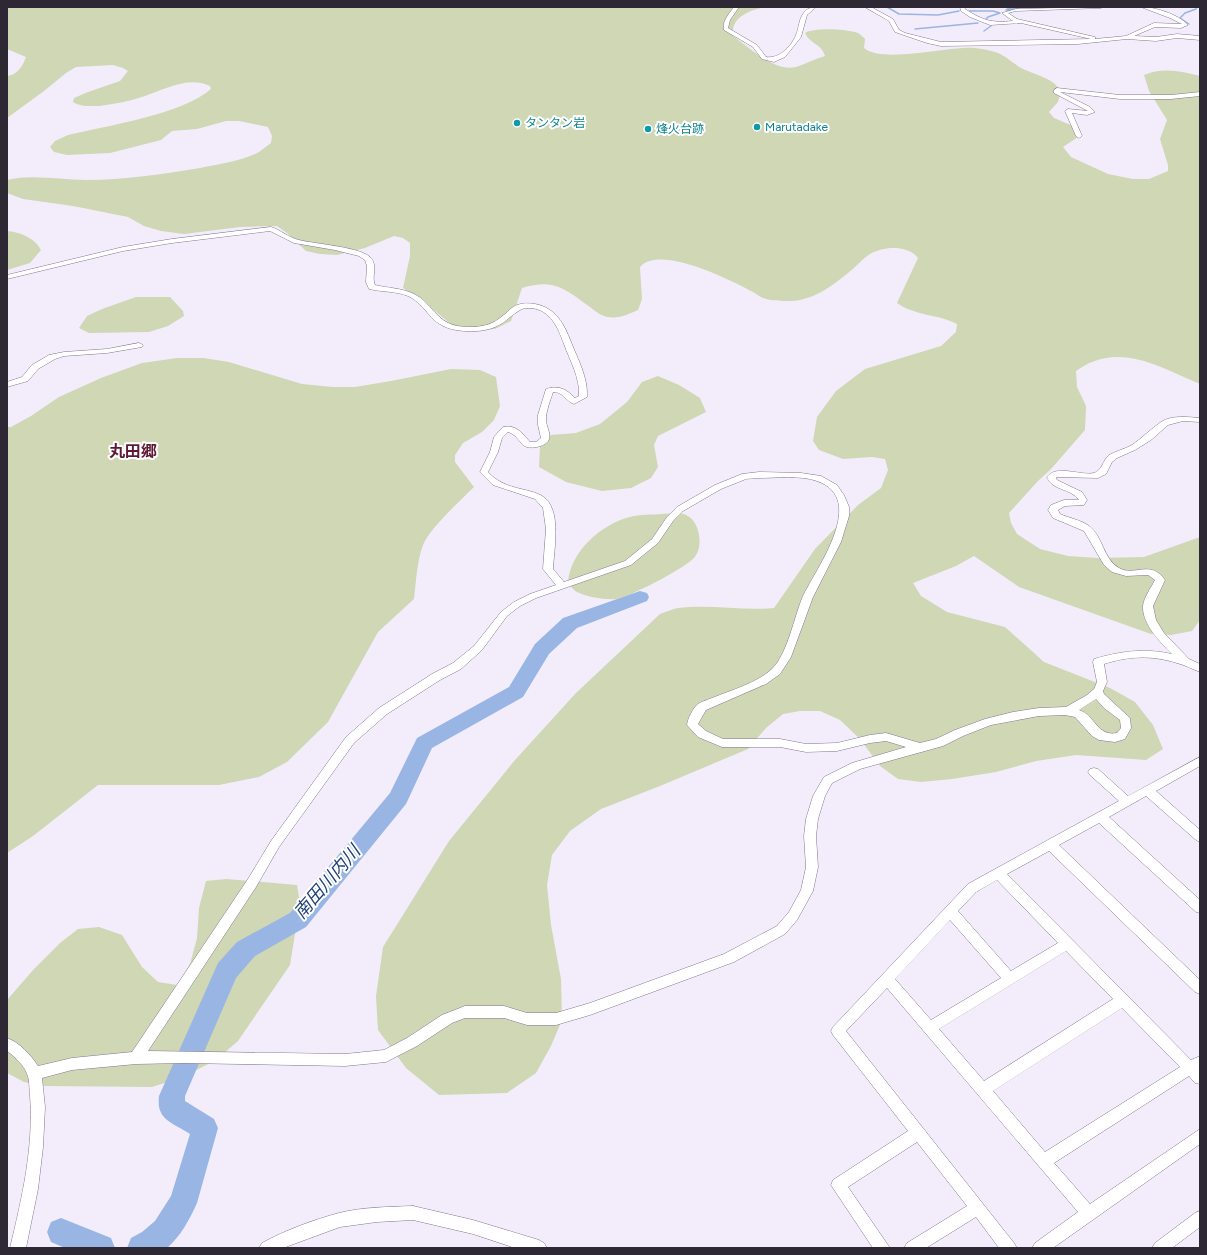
<svg xmlns="http://www.w3.org/2000/svg" width="1207" height="1255" font-family="Figtree,'Noto Sans JP',sans-serif">
<rect width="100%" height="100%" fill="#f3edfb"/>
<path fill="#cfd7b5" d="M7,7H767C751,9 730,17 733,36C750,48 774,72 796,67C805,64 815,59 825,56C821,43 811,45 805,33C813,27 848,29 858,33C860,34 863,37 865,39L864,48C883,64 948,46 975,48C983,49 995,51 1002,55C1011,60 1018,68 1028,71C1041,77 1052,78 1061,91L1058,102L1049,112L1054,118L1080,129L1081,135L1063,147L1071,157L1108,174L1133,179H1149L1168,171V165L1160,139L1167,120L1149,91L1144,75C1162,67 1182,71 1200,76V384C1166,370 1129,347 1092,362C1086,364 1081,368 1076,371L1077,387L1086,406L1085,430L1051,469L1038,481L1009,513L1011,523L1017,534L1040,549L1068,556L1098,558L1144,557L1200,537V620L1192,631L1171,635L1151,634L1019,587L974,556L956,566L913,583L921,596L947,612L1005,627L1044,662L1110,688L1135,702L1153,725L1163,749L1146,760L1076,755L1036,761L996,772L952,779L921,782L898,779L880,766L860,739L840,720L820,711H800L783,714L766,728L748,749L660,786L601,809L570,831L552,855L547,885L551,925L561,979L562,1020L551,1046L536,1073L507,1093L439,1095L406,1068L378,1030L376,996L383,947L449,841L515,760L576,693L660,614C666,612 672,609 678,608C710,604 742,611 774,608L815,549L858,505L881,488L888,470L885,459L872,457L843,459L819,450L813,441L817,417L836,391L865,369L941,346L956,332L957,324C938,314 915,316 897,303L918,258C908,245 884,246 870,254C865,257 859,263 854,268C836,283 816,300 791,301C782,301 771,301 763,298C760,297 757,294 753,292C731,280 659,244 640,267L642,299L638,310C629,314 619,319 608,317C601,316 595,311 590,307C565,289 554,278 522,288L511,321L495,329L468,331L458,330L430,307L403,288L410,256V243L403,238L394,236L365,248L337,255L320,254L306,251L287,233L277,226L240,227L184,234L161,231L144,226L128,217L73,206L23,199L7,193V180C33,174 59,180 86,180C124,180 163,174 200,168C220,164 242,161 259,152C263,149 267,146 271,143L272,136L268,127L239,121H226L197,129L172,131L161,140L110,153L67,155L54,152L50,147L55,141L68,135C106,126 183,114 211,89L210,86C188,76 166,89 145,96C130,101 115,104 99,106C90,106 81,107 73,102L74,98L88,92L120,81L128,71L123,68L113,65L76,67L66,73L44,91L7,118V76C17,75 23,66 26,57L7,49Z
M7,231C20,232 35,238 41,250L30,263L7,270Z
M136,297H170L183,311L184,316L168,326L149,332L89,333L79,328L87,316L102,309Z
M177,358H203L229,362L302,384L333,387H355L391,381L451,369L480,370L496,377L500,406L494,420L482,432L463,443L455,455V462L474,487C460,501 430,528 423,545C417,561 416,582 414,599L378,632L328,722L287,762L259,777L219,785H98L33,836L7,853V427H11L31,416L59,397L101,378L142,363Z
M658,376L679,385L700,398L706,412L658,436L654,445L658,467L651,478L631,488L602,491L566,482L539,467L540,446L550,435L576,433L600,424L627,402L642,382Z
M662,514C668,514 680,512 686,515C700,521 704,547 694,558C685,568 630,597 616,599C605,600 587,597 577,592C574,591 571,586 568,583C570,552 601,524 630,517C640,514 652,515 662,514Z
M226,879L297,885L300,903L290,965L238,1041L216,1060L183,1077L152,1087L44,1086L24,1082L7,1073V1000L34,969L60,943L78,929L99,927L122,935L142,967L158,982L177,985L190,964L197,938L199,908L206,881Z"/>
<g fill="none" stroke-linecap="round" stroke-linejoin="round">
<path stroke="#99b5e4" stroke-width="1.5" d="M887,7L899,14L938,15L959,11
M969,11H993L1000,13
M984,21L988,17L1000,13
M1189,24L1180,18L1185,13L1196,9L1197,7
M915,29L978,23
M984,31L991,26"/>
<path fill="#99b5e4" fill-rule="evenodd" d="M1009,7H1022L1010,13L1005,10Z
M640,591L647,593L649,597L647,601L577,628L549,654L523,697L432,748L406,804L306,927L255,956L236,978L185,1096V1101L214,1119L218,1128L197,1203C190,1219 180,1237 167,1248H127L131,1238L142,1232L155,1221L171,1196L190,1134C172,1122 156,1120 159,1096L218,963L237,942L290,913L390,793L417,738L509,687L535,644L563,618Z
M61,1218L111,1238L115,1248H65L51,1242L47,1232L51,1222Z"/>
<defs>
<path id="minor" d="M734,7H739L730,20L728,28L757,45L766,57C779,59 791,47 796,35C799,28 799,19 803,14C806,9 811,7 816,7L807,15L801,37L785,57L774,62L762,59L753,47L724,30C722,21 729,14 734,7Z
M865,7H871L893,19L899,30L905,33L941,42L1091,39L1021,23L990,25L970,17L961,11L960,7H964L965,9C984,21 992,23 1013,21L1002,13L1016,9L1103,7L1101,8L1016,11L1008,13L1017,19L1095,37V39L1126,36L1154,23L1182,24L1170,18L1141,7C1155,7 1178,14 1188,25L1181,28L1155,27L1134,36L1156,37L1177,34L1200,36V40L1177,38L1156,41L1127,39L1078,44L941,46L927,43L895,32L889,21Z
M1057,88L1120,95H1171L1200,92V96L1171,99H1120L1060,92L1090,107L1095,112L1087,115L1072,113L1082,136L1079,138L1076,136L1065,111L1068,109L1088,111L1054,93V90Z
M271,227C281,230 289,238 299,240C314,244 362,247 371,258C378,266 371,277 375,285C387,288 402,288 414,294C431,302 436,322 457,326C471,328 488,328 500,318C506,314 510,308 517,305C523,303 529,303 535,304C556,308 564,324 571,342C578,360 588,377 587,397L574,404C566,401 562,391 553,392C550,402 546,410 546,420C546,426 551,433 549,439C547,446 533,449 527,447C521,446 517,434 508,432L502,438L498,452L488,472C497,482 508,486 521,489C529,491 540,493 546,499C561,514 554,549 553,569L564,582L625,561L652,539L667,517L677,507L715,485L742,474L759,472L801,473L821,476L837,485L844,495L849,507V516L841,542L813,597L791,657L780,674L766,684L706,710L698,724L706,731L723,739H780L806,744L837,743L870,735L886,733L920,743L936,739L955,730L985,719L1013,712L1039,708L1066,707L1087,695L1094,689L1097,682L1093,662L1094,659C1121,651 1145,648 1172,654C1161,643 1142,624 1143,606C1144,597 1151,588 1155,580L1148,575L1126,576L1112,572L1104,565L1084,531L1053,518L1048,510L1051,505L1064,500H1079C1071,488 1052,491 1047,477C1057,464 1080,476 1094,473C1102,471 1103,460 1109,455C1116,451 1125,449 1132,445C1142,438 1151,429 1161,422C1171,415 1188,417 1200,418V422L1183,421L1168,425L1151,440L1135,450L1117,458L1112,462L1106,474L1098,478L1057,477L1056,478L1057,480L1082,492L1087,500L1084,505L1065,506L1058,510L1060,514C1069,518 1081,520 1089,526C1103,536 1103,559 1119,568C1135,577 1150,559 1165,580L1153,606L1156,620L1164,633L1189,659L1200,664V672C1192,669 1185,665 1177,663C1152,655 1128,656 1104,664L1107,682L1103,691L1104,694L1130,718L1131,728L1125,739L1115,742L1099,740L1092,736L1075,717L1065,715L1039,716L991,725L963,736L943,746L860,769L832,783L825,796L818,819L816,836L818,867L813,891L797,920L785,934L734,962L590,1015L556,1025H527L504,1018H465L452,1023L417,1046L386,1062L345,1066L184,1063L136,1064L72,1070L42,1078L45,1107L43,1147L38,1189L26,1248H10C22,1198 34,1147 30,1095C29,1089 30,1080 27,1074C25,1066 14,1056 7,1051V1038C20,1043 30,1054 38,1066L72,1058L132,1052L248,879L271,841L346,737L379,708L432,674L453,663L474,646L501,612L514,602L530,594L556,585L543,569L546,529L543,508L535,499L493,485L480,472L490,452L494,437L503,427C516,424 523,434 530,442H536L541,438L538,425V415L546,389C559,385 566,389 575,398L579,396C580,377 570,361 564,344C558,328 551,310 531,308C527,308 523,308 520,310C511,315 505,323 495,327C483,332 469,332 456,330C428,325 429,306 408,296C396,291 382,292 369,289L366,282L367,266L365,260L359,256L335,250L294,243L270,231L172,243L123,251L7,279V275L123,247L172,239ZM759,478C776,478 801,475 817,481C868,499 817,567 803,596C794,617 788,653 772,669C757,683 732,690 712,698C708,700 702,701 698,704C693,708 688,718 687,725L698,737L722,747H780L806,752L837,751L870,743L886,741L906,747L852,763L824,777L813,796L806,819L804,836L806,867L801,890L789,912L777,926L724,954L590,1003L556,1013H527L504,1006H465L442,1015L407,1038L384,1050L345,1054L148,1051L256,887L279,847L354,743L387,714L440,680L461,669L482,650L507,616L520,606L536,598L631,565L658,543L673,521L683,511L721,489L746,479ZM1096,699L1104,708L1120,720L1121,728L1117,733C1097,737 1095,715 1079,710Z
M139,343L143,345L142,347L107,353L64,356L55,359L38,369L28,381L7,387V382L22,377L32,365L49,355L64,352L107,349Z
M1200,757V766L1156,791L1200,830V842L1196,840L1146,796L1109,817L1200,900V913L1196,912L1099,823L1059,845L1200,980V994L1195,992L1049,851L1007,874L1191,1060L1200,1056V1084L1195,1083L1189,1076L1054,1163L1090,1204L1200,1129V1144L1053,1248H1032L1035,1243L1078,1212L887,988L846,1031L1014,1243L1017,1248H999L976,1217L926,1248H904L907,1243L967,1206L917,1142L848,1187L890,1248H873L831,1185L833,1180L908,1131L833,1035L831,1031L833,1027L968,884L1119,801L1090,775L1088,772L1090,769L1094,768L1098,769L1128,796ZM997,880L1058,943L1011,971L958,911L976,892ZM950,920L1001,978L931,1020L895,979ZM1066,951L1113,999L984,1081L939,1029ZM1122,1008L1180,1067L1045,1152L993,1091Z
M413,1206L473,1220L539,1240L544,1243L547,1248H515L473,1234L413,1220L377,1222L340,1227L283,1248H259L262,1243C286,1230 313,1220 339,1213C363,1207 389,1207 413,1206Z
M1200,1211V1227L1172,1248H1152L1155,1243L1195,1213Z"/>
</defs>
<use href="#minor" stroke="#837593" stroke-width="1"/>
<use href="#minor" fill="#fff" fill-rule="evenodd"/>
</g>
<g fill="#0f9aa8" stroke="#fff" stroke-width="1.5">
<circle cx="517" cy="123" r="4"/>
<circle cx="757" cy="127" r="4"/>
<circle cx="648" cy="129" r="4"/>
</g>
<g text-anchor="middle" stroke-width="4" stroke-linejoin="round" paint-order="stroke">
<g font-size="12" fill="#0d838f" stroke="#fff" text-anchor="start">
<text x="525" y="127">タンタン岩</text>
<text x="765" y="131">Marutadake</text>
<text x="656" y="133">烽火台跡</text>
</g>
<g font-size="16" font-weight="bold" fill="#5d1a34" stroke="#fff">
<text x="133" y="457">丸田郷</text>
</g>
<g font-size="18" font-style="italic" fill="#21417a" stroke="#fff">
<text transform="translate(327 882) rotate(-49)" y="6">南田川内川</text>
</g>
</g>
<rect width="1207" height="1255" fill="none" stroke="#2e2834" stroke-width="16"/>
</svg>
